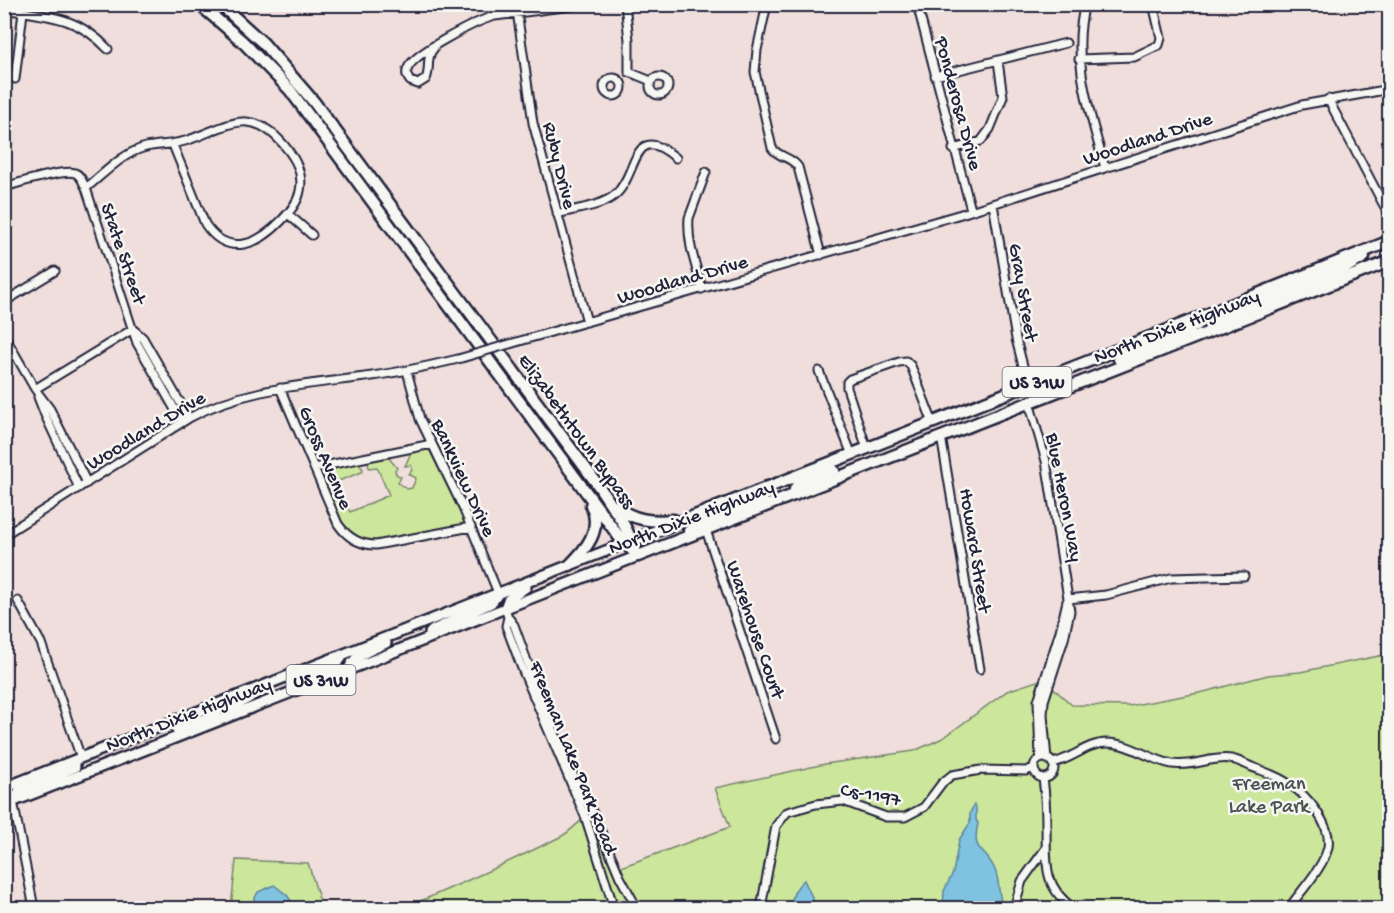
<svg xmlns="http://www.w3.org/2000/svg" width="1394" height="913" font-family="'Gochi Hand',sans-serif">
<rect width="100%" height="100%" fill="#efdedb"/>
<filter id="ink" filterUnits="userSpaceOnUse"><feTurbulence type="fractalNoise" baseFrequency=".0167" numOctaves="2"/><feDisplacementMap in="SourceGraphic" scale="12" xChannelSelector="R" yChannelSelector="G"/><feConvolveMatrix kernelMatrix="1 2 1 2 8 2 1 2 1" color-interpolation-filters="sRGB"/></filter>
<g filter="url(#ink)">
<path fill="#cce69c" stroke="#77846c" stroke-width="1.5" d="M427,449H429L461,513L465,522L464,524L388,540L370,541L357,537L348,531L341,522L319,470L357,462L363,469L362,472L336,482L350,512L389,495L377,467L369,468L368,462L370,460L388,457L397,468L395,470L396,474L401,477L398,483L407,489L412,488L416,478L409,474L412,470L411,465L405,466L411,453Z
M1389,654V908H404C457,886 509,862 560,837C573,831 580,817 594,815L601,835L621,867L730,827L715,788L825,764L914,751L943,738L1007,691L1043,679L1072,705L1129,706L1204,692L1268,675L1300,672Z
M236,860L308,863L322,908H231Z"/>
<path fill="#80c3e1" stroke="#5a839f" stroke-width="1.5" d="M974,805L976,807V820L978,823C971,855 985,846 995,870C1000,882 998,896 1003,908H943L944,891L953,873L959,840L970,823V813Z
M804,880L817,908H791C792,896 794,889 804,880Z
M274,885L287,895L296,908H250L258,892Z"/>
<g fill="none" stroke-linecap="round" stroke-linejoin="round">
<defs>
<path id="minor" d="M516,4L533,123L587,322
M625,4L629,40V72
M767,4L757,50L755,72L772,148C779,158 791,156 798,167L821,255
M917,4L971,210
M1085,4C1070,59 1091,116 1105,168
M4,9C47,16 76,15 108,49
M434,48C425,58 431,68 426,79L418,84L410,81C407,77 405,73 408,68C414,53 478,20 495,16L586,4
M1079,59L1134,57L1159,45L1161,38L1153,4
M629,72L651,81
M935,76L1066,43
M650 86a9 9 0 1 1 18 0a9 9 0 1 1-18 0Z
M604 87a9 9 0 1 1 18 0a9 9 0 1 1-18 0Z
M15,79L23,12
M1328,99L1390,217
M953,149L981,141L990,129L1003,97L998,61
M4,187C19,183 63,169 75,173C81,175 83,183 86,188L137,343L182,422
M86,188C104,174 122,153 146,147C161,144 176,145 191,139C230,125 251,106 284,145C295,158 304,173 300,191C298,203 289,213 281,221C257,246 227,257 205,224L173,145
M993,204L1016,339L1028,385
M288,214L312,235
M557,214C574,209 601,207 615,195C639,174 631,120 676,158
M702,289C696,265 687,243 689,218L706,172
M4,302L55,271
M135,331L143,338L189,418
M4,335L35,389L50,409L87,483
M520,341L961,214L1302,105L1390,89
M407,371L420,419L463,508L498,593
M819,371L852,455
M280,388L338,524C347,537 360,545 376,545L471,527
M35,389L133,329
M38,397L45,415L79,488
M1029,402L1046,461L1070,611L1064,639L1044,701L1043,715L1047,759
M941,436L980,669
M867,449L847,388V382L850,379L899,362L906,361L911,366L933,423
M314,468L432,444
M706,530L776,739
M4,535L189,418C245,387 309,385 372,376C401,372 429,366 458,359
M1068,599L1106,595L1171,578L1244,576
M18,601L41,643L81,758
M505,608L508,617L514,625L544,708L578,786L594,815L620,877L637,908
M508,617L506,626L523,671L585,816L614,908
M1034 768a10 10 0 1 1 20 0a10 10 0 1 1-20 0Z
M1040,759L1038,701L1060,631L1067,601
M1052,763C1072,760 1086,743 1107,743C1130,743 1150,760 1172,764C1195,767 1212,756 1231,759C1238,760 1245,764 1252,767C1265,772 1278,776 1289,784C1307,795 1332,825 1328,847C1324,867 1300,892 1289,908
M1043,778C1045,793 1046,809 1046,825C1047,860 1041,885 1073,908
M13,801L34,908
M761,908L776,826L787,812L816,804L843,801L886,817H905L924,807L942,783L952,775L981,770L1026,771L1034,768
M1014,908L1022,881L1046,848"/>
<path id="major" d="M505,608L508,600L526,587
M430,633L433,630L491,603L498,594
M349,669C353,655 374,649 386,643
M296,685L337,664L344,654
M232,715L236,705L250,697
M177,730L215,715L226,701
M4,788L626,543
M13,801L20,790L75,767
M4,805L638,556"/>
<path id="highway" d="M199,4L242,41L290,90L620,538L638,556
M220,4L263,43L314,102L598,485L622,521L635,547
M1287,300C1297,284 1318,282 1334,274C1344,269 1354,263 1364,257
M1209,325L1284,292L1289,288L1293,279
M1119,359L1187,331L1198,324
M795,495V489L798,484L834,471
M616,506C633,521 653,522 674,520
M689,531L714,518L759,499L764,496L767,487
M626,543L1206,315L1390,241
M638,556L1390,261
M570,565C586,549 603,530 591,505"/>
</defs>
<use href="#minor" stroke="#22223b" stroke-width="11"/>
<use href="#major" stroke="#22223b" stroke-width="14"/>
<use href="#highway" stroke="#22223b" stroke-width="15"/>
<use href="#minor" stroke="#f6f6f2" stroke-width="7"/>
<use href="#major" stroke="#f6f6f2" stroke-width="9"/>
<use href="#highway" stroke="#f6f6f2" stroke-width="10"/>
<defs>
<path id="minor-bridge" d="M458,359L520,341"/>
</defs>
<use href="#minor-bridge" stroke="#22223b" stroke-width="11" stroke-linecap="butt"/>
<use href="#minor-bridge" stroke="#f6f6f2" stroke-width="7"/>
</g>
</g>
<g text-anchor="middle" stroke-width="5" stroke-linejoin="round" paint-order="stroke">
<g fill="#f6f6f2" stroke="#626272" stroke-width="1.5">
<rect x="1002.5" y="367" width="69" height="30" rx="4.5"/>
<rect x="286.5" y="665" width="69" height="30" rx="4.5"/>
</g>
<g font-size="18" font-weight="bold" fill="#22223b">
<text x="1037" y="388">US 31W</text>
<text x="321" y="686">US 31W</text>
</g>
<g font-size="20" fill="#22223b" stroke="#f6f6f2">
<text transform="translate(960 103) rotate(75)" y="7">Ponderosa Drive</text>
<text transform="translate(1147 137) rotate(-18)" y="7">Woodland Drive</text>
<text transform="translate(561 165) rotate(76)" y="7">Ruby Drive</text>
<text transform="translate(125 253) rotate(71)" y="7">State Street</text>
<text transform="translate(682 278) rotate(-16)" y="7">Woodland Drive</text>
<text transform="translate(1025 292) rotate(80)" y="7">Gray Street</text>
<text transform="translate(1176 325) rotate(-21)" y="7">North Dixie Highway</text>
<text transform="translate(145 429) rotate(-31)" y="7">Woodland Drive</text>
<text transform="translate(578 430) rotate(54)" y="7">Elizabethtown Bypass</text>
<text transform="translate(327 457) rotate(67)" y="7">Gross Avenue</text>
<text transform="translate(465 477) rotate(65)" y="7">Bankview Drive</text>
<text transform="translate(1066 497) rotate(79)" y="7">Blue Heron Way</text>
<text transform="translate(691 516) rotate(-21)" y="7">North Dixie Highway</text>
<text transform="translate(977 550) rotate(81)" y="7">Howard Street</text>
<text transform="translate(757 629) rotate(71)" y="7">Warehouse Court</text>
<text transform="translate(188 713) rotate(-21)" y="7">North Dixie Highway</text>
<text transform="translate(575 757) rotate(68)" y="7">Freeman Lake Park Road</text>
<text transform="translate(871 793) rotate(10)" y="7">Cs-1197</text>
</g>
<g font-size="20" fill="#4c5353" stroke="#f6f6f2">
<text x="1269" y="789">Freeman<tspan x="1269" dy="23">Lake Park</tspan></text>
</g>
</g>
<rect width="1394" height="913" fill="none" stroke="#f6f6f2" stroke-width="24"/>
<rect x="12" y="12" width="1370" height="889" fill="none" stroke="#22223b" stroke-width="2" filter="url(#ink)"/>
</svg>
